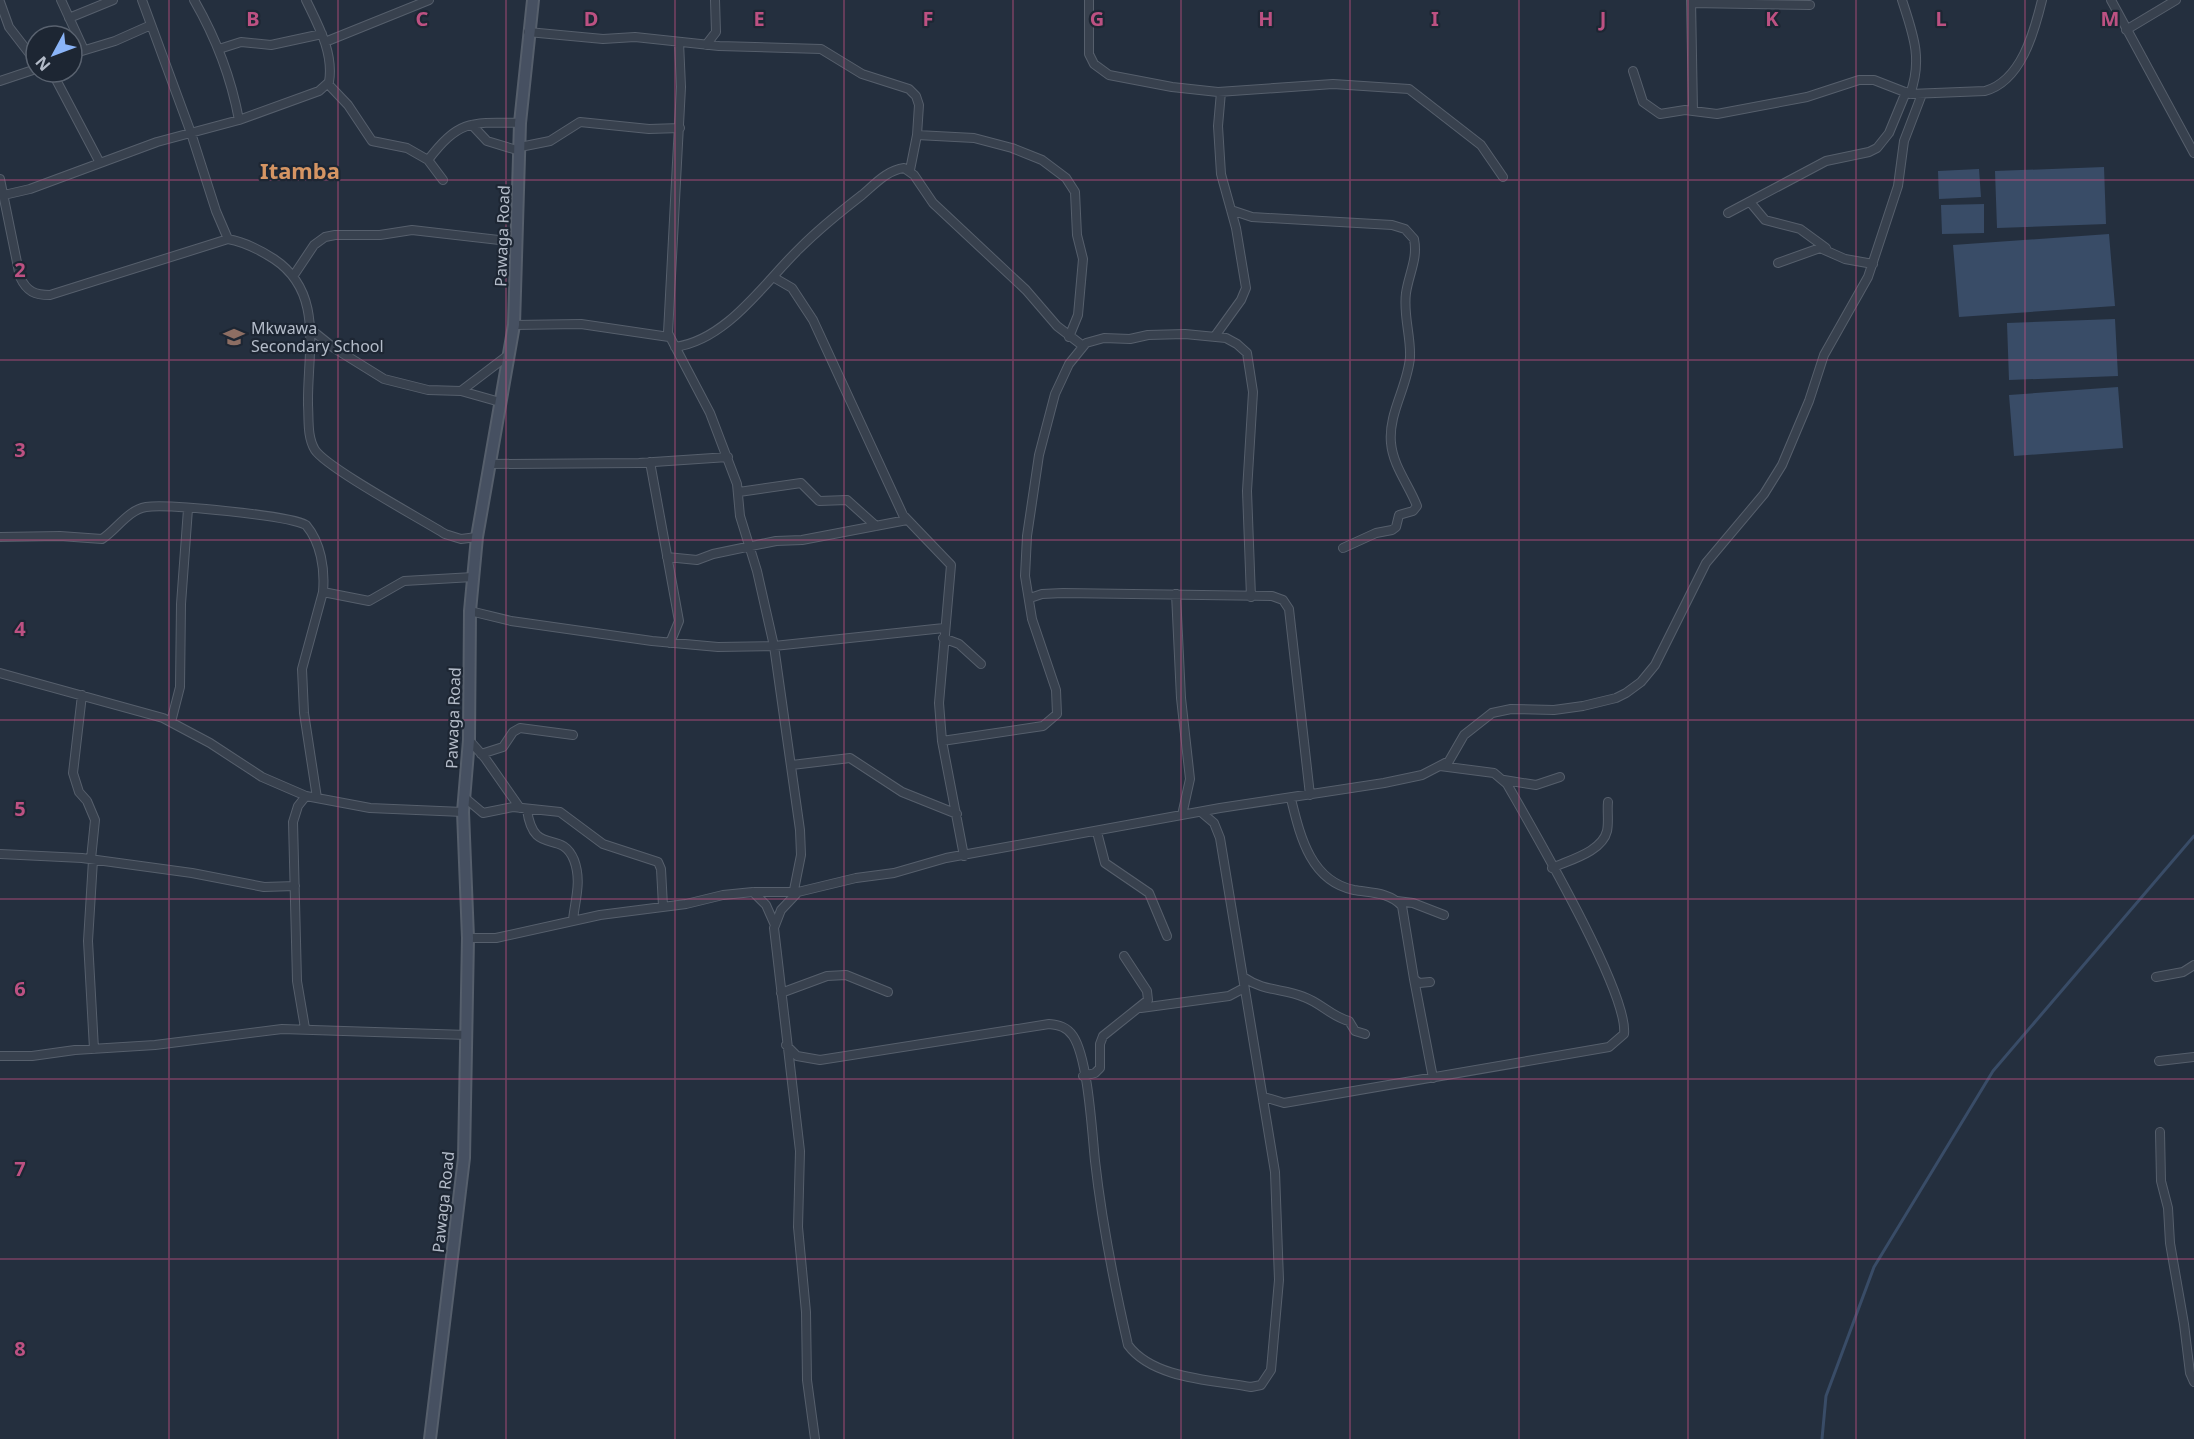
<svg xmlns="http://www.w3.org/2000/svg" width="2194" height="1439" font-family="'Noto Sans',sans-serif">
<rect width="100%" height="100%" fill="#242f3e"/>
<path fill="#394c67" d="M2104,167L2106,224L1997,228L1995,171Z
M1979,169L1981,197L1939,199L1938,171Z
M1984,204V233L1942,234L1941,205Z
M2109,234L2115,306L1959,317L1953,245Z
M2115,319L2118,376L2009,380L2007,323Z
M2118,387L2123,448L2014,456L2009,395Z"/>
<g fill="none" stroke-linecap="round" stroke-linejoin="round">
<path stroke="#394c67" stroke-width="3" d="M1822,1439L1826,1396L1874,1267L1993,1071L2194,836"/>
<defs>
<path id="street" d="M61,0L84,50
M142,0L191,133L216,211L228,239
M194,0C216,38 231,77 239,120
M1089,0V54L1094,64L1109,75L1172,87L1218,92L1333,84L1409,89L1481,145L1503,177
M1691,0L1693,111
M1902,0C1913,34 1923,59 1910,94
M2111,0L2194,153
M0,2L9,27L36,62
M1691,3L1810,5
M69,18L113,0
M2126,30L2176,0
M528,32L603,39L635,37L719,46L821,49L862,74L909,89L916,96L919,105L917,135L910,170
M325,42L429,0
M679,42L681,87L668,333L710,413L737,484L740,516L757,571L774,646L800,830L801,855L794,890
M706,45L716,32L715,0
M219,49L241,42L271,45L322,34
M72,54L115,41L151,25
M1633,71L1643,102L1660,114L1685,110L1717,114L1807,97L1859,80H1874L1910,94L1985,91C2021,81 2034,33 2042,0
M52,72L100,163
M0,81L36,69
M328,84L348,105L372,141L407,148L428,160L443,180
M472,125L487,141L520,151
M917,135L974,138L1012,148L1042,160L1066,178L1075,192L1077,235L1083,259L1078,315L1069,337
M520,147L550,141L580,122L649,129L680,128
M428,160C459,120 470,122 520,123
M0,179L20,277C27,292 35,295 50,295L228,239C245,242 260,250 274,259C325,293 307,352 308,405C309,420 307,437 315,450C327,468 421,519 445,534L461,539L477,537
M4,195L30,189L157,142L239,120L319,91L329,82C334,53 318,25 306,0
M1750,202L1765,220L1800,229L1826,248
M1231,210L1252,217L1392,225L1405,229L1414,239C1418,259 1409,273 1406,293C1403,315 1411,336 1410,357C1408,386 1388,413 1391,443C1393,466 1409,485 1417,506L1413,511L1399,515L1396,527L1392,530L1376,533L1343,548
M1728,213L1826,161L1869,152L1877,148L1889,133L1906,92
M1778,263L1820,248L1845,259L1873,264
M294,275L314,245L325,237L335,235H380L412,230L517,242
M773,277L792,288L813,320L903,515L951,565L939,703L942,741L964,856
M514,325L581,324L669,337
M309,328L334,348L384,379L428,390L461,391L507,356
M1215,336L1241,300L1246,288L1236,228L1221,174L1218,126L1221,92
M675,347C727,340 764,283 799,249C819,229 840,212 862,195C874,185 887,170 904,168L914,175L933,203L1026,290L1057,326L1083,346
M461,391L500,402
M650,462L679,621L670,643
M490,464L639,463L728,457
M739,492L801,483L819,501L847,500L876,526
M0,537L60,536L102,539C117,529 128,510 146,507C168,504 288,515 306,525C321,543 325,569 323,592L302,669L304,713L317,798
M667,557L697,560L713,554L776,541L802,540L907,520
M323,592L369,601L404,581L473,577
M1176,594L1181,698L1190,779L1182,815
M1030,598L1042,594L1063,593L1272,596L1283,600L1289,609L1310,795
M470,611L511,621L652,641L718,647L774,646L944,628
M943,638L959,644L981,664
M0,673L163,718L210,743L262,777L306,796L370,808L463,812
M82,695L73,773L79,792L87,801L95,820L91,859
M171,722L180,687L181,604L188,509
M469,740L485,758L520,808
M942,741L1043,726L1057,714L1056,690L1032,619L1025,576L1027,536L1039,455L1055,394L1069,364L1086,343L1104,338L1130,339L1148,335L1185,334L1226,338L1237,344L1247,353L1253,392L1247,491L1251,597
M481,754L503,747L513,732L520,728L573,735
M792,765L850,758L902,792L957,814
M1504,780L1536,785L1560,777
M464,797L483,813L513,807L560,812L603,844L658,862L661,869L663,906
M1291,799C1300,835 1310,881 1354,890C1371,893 1389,892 1402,906L1414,979L1419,983L1430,982
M527,810C534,858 561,828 574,860C582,881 575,900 573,920
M1097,832L1105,863L1149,893L1167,936
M0,854L82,858L192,873L264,887L295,886
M93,860L88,941L94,1049
M1552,868C1569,860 1602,852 1607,831C1609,822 1607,811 1608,802
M753,892L766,905L774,923
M798,892L781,910L774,928L800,1151L798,1227L806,1312L807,1380L815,1439
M1397,901L1413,903L1444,915
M468,938H496L600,915L686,904L723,895L753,892H798L856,878L894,873L946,858L1220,808L1384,783L1422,775L1449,761L1464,735L1492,713L1511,709L1554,710L1583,706L1616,698L1626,693L1641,682L1655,665L1706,563L1764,494L1782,465L1809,401L1824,355L1868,277L1898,186L1904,141L1922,94
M1243,977C1265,992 1282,988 1304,997C1321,1003 1332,1017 1349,1021L1355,1031L1365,1034
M2156,977L2183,972L2194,965
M1414,979L1433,1078
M781,993L827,976L846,975L888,992
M1141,1008L1229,996L1244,988
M305,1028L297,981L293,822L298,806L306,796
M786,1045L797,1056L820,1060L1049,1024C1059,1025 1067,1027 1073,1036C1088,1058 1092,1132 1095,1161C1102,1223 1114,1284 1128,1345C1153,1379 1213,1380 1251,1387L1261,1385L1271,1370L1279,1280L1275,1172L1220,838L1214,823L1201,812
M0,1056H32L75,1050L155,1045L282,1029L467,1035
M2159,1061L2194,1057
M1083,1076L1095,1073L1100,1068V1044L1103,1036L1148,1000L1147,991L1124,956
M1264,1097L1284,1103L1609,1047L1624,1034C1629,993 1532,828 1507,784L1494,773L1440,766
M2160,1132L2161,1181L2168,1208L2170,1243L2184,1324L2190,1373L2194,1382"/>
<path id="secondary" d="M430,1439L464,1158L468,938L463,812L469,740L470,611L477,537L514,325L520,123L533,0"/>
</defs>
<use href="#street" stroke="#565f6c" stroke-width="10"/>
<use href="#secondary" stroke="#565f6c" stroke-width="14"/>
<use href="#street" stroke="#38414e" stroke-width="8"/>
<use href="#secondary" stroke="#465061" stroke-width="10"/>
</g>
<path fill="none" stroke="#bd5182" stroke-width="1.5" stroke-opacity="0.55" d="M169,0V1439M338,0V1439M506,0V1439M675,0V1439M844,0V1439M1013,0V1439M1181,0V1439M1350,0V1439M1519,0V1439M1688,0V1439M1856,0V1439M2025,0V1439M0,180H2194M0,360H2194M0,540H2194M0,720H2194M0,899H2194M0,1079H2194M0,1259H2194"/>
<defs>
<symbol id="school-bare" viewBox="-9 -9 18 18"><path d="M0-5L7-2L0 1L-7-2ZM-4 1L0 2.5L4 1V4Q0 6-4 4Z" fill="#8d6e63" stroke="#1d2633" stroke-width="2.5" paint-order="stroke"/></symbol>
</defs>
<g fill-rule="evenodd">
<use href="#school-bare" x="219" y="322" width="30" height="30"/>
</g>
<g text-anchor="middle" stroke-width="4.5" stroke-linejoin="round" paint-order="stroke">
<g font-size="16" fill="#b4bcc9" stroke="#1d2633">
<text transform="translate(502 236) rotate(-88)" y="6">Pawaga Road</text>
<text transform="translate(453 718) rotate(-88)" y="6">Pawaga Road</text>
<text transform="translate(443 1202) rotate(-84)" y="6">Pawaga Road</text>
</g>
<g font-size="16" fill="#b4bcc9" stroke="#1d2633" text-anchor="start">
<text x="251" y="334">Mkwawa<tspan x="251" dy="18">Secondary School</tspan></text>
</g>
<g font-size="22" font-weight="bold" fill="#d59563" stroke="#1d2633">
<text x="300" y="179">Itamba</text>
</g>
</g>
<g font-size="20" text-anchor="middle" font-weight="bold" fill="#bd5182" stroke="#1d2633" stroke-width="4.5" stroke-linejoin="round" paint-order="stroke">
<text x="253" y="26">B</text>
<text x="422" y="26">C</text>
<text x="591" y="26">D</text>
<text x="759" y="26">E</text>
<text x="928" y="26">F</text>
<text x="1097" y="26">G</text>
<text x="1266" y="26">H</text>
<text x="1435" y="26">I</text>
<text x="1603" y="26">J</text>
<text x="1772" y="26">K</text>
<text x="1941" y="26">L</text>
<text x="2110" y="26">M</text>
<text x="20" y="277">2</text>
<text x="20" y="457">3</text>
<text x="20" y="636">4</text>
<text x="20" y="816">5</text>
<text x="20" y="996">6</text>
<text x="20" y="1176">7</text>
<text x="20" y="1356">8</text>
</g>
<g transform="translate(54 54) rotate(229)"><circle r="28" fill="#1d2633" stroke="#59626f" stroke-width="1.5"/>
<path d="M0-4.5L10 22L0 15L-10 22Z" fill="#8ab4f8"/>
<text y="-9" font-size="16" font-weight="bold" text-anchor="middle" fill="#b4bcc9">N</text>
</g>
</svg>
